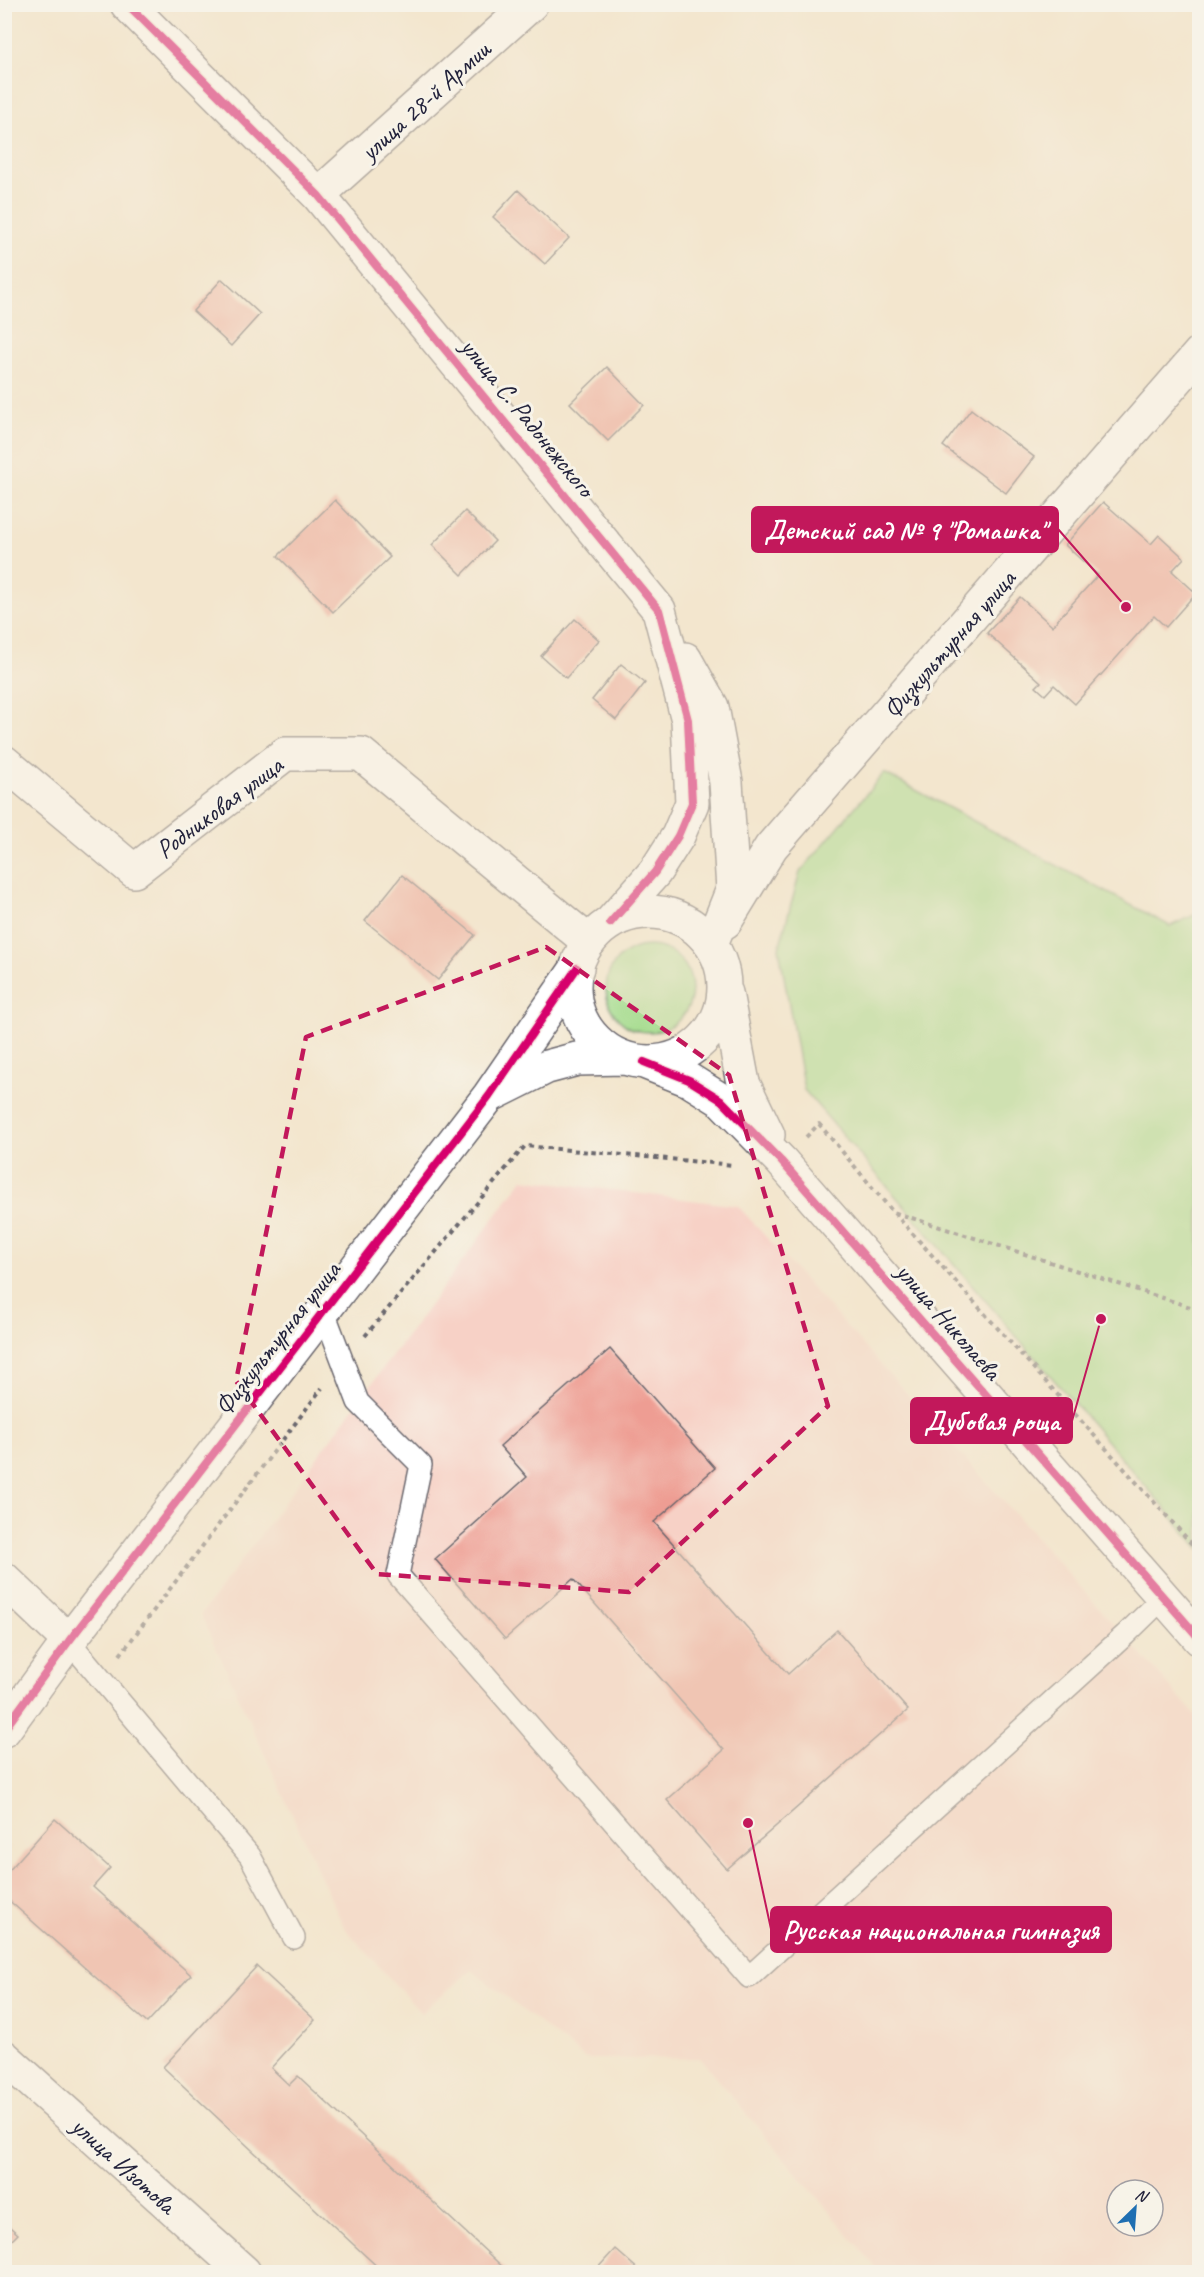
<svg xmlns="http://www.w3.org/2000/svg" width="1204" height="2277" font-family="Caveat,sans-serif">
<rect width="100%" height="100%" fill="#f7f3e8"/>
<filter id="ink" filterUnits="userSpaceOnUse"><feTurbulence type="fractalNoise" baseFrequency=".0167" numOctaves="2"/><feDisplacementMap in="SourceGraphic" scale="12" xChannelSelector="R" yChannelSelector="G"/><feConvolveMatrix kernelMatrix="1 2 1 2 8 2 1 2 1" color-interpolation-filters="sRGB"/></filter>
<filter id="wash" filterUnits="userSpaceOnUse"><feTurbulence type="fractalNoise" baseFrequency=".008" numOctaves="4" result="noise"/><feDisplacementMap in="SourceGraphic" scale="24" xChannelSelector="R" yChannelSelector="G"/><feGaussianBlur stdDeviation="1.35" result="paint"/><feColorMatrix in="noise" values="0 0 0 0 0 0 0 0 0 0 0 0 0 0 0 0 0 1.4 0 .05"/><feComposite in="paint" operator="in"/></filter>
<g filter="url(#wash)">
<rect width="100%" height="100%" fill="#f3e6ce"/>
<path fill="#f7d1c6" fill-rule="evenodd" d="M523,1179L738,1206L1199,1719V2272H880L700,2058L586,2059L471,1970L421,2013L344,1927L201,1615ZM1117,2190H1153V2226H1117Z"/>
<path fill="#a5dc8e" stroke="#647f64" stroke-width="1.5" d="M884,773L1170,926L1199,913V1548L804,1090L779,948L800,872Z
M606 989a43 43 0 1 1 86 0a43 43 0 1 1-86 0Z"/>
<g id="blocks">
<path fill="#ee9d93" d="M518,190L569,238L545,264L493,217Z
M222,279L260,314L231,346L193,311Z
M607,367L644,405L608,441L570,403Z
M971,409L1034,457L1006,493L943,446Z
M335,500L390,557L333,612L278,556Z
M1103,502L1151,544L1159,535L1184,558L1172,571L1196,593L1166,627L1154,616L1075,704L1054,685L1045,695L1036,687L1041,682L987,633L1020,597L1052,626L1098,575L1065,545Z
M465,511L495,541L462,575L432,545Z
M575,619L599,640L566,678L541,656Z
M621,664L645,683L616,720L592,700Z
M402,875L475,935L438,980L365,921Z
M610,1349L715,1468L654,1522L788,1674L837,1630L908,1710L727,1869L667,1800L724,1750L573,1579L505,1639L435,1559L527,1477L500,1446Z
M55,1819L110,1868L93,1887L191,1975L147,2023L5,1897V1875Z
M257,1966L315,2020L271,2068L289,2085L298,2076L508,2272H383L163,2067Z
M4,2222L18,2234L4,2248Z
M615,2249L641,2272H594Z"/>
</g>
</g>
<g filter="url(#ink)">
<use href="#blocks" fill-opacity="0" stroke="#6b676e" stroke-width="1.5"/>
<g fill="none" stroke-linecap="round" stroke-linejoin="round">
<defs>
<path id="service" d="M324,1312L358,1402L421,1465L398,1575L749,1977L1125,1635L1163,1598
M69,1641L250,1856L294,1938"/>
<path id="minor" d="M4,762L134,871L285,754H361L589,942
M725,922L771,847L1200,353
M4,1579L69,1641
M4,2057L244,2272"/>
<path id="tertiary" d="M127,4L318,195L659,610L688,720L692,803L678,836L655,872L610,923
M318,195L531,4
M685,659L712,707L726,782L733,889L711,944
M574 987a75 75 0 1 1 150 0a75 75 0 1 1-150 0Z
M726,993L743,1083L768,1135
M644,1062L689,1080L721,1100L781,1161L1200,1639
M491,1095L547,1067L577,1059L624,1058
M4,1730L69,1641L489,1096L577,968"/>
</defs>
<use href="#service" stroke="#6b676e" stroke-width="24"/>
<use href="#minor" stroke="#6b676e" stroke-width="36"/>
<use href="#tertiary" stroke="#6b676e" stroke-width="36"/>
<path stroke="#6b676e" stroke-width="4" stroke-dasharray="4.5 4.5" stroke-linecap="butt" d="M806,1137L819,1124L893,1212L1200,1310
M894,1213L1200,1553
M365,1336L525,1146L734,1165
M120,1655L322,1388"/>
<use href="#service" stroke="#fff" stroke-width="21"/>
<use href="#minor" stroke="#fff" stroke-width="33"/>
<use href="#tertiary" stroke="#fff" stroke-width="33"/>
<defs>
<path id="cycleway" d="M127,4L318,195L659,610L688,720L692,803L678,836L655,872L610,923
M644,1062L689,1080L721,1100L781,1161L1200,1639
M4,1730L69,1641L489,1096L577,968"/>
</defs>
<use href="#cycleway" stroke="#f7f3e8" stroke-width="11"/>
<use href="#cycleway" stroke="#d6006c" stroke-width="8"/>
</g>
</g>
<path d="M0 0H1204V2277H0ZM546,947L729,1075L828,1406L629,1592L377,1574L236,1381L306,1037Z" fill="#f3e6ce" fill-opacity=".55" fill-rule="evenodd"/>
<path fill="none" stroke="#c2185b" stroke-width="4.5" stroke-dasharray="12 8" stroke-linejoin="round" d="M546,947L729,1075L828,1406L629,1592L377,1574L236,1381L306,1037Z"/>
<g text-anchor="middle" stroke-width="6" stroke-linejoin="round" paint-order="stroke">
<g font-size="26" fill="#22223b" stroke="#f7f3e8">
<text transform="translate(425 100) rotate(-42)" y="9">улица 28-й Армии</text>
<text transform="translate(528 417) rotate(51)" y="9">улица С. Радонежского</text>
<text transform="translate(949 644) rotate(-49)" y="9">Физкультурная улица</text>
<text transform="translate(219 807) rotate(-37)" y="9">Родниковая улица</text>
<text transform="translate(949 1321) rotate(49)" y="9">улица Николаева</text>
<text transform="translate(277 1338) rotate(-52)" y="9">Физкультурная улица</text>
<text transform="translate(124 2165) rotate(42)" y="9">улица Изотова</text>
</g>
</g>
<path fill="none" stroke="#c2185b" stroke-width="2" d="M1126 607L1058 529M1101 1319L1072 1421M748 1823L771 1929"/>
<g fill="#c2185b" stroke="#f7f3e8" stroke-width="2">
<circle cx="1126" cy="607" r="6"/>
<circle cx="1101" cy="1319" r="6"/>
<circle cx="748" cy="1823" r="6"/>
</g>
<g fill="#c2185b" stroke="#c2185b" stroke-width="2">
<rect x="752" y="507" width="306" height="45" rx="6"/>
<rect x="911" y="1398" width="161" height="45" rx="6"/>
<rect x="771" y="1907" width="340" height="45" rx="6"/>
</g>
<g font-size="27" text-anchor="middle" font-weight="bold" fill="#fff">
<text x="905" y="539">Детский сад № 9 "Ромашка"</text>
<text x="992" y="1430">Дубовая роща</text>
<text x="941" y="1939">Русская национальная гимназия</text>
</g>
<rect width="1204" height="2277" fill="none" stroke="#f7f3e8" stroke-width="24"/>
<g transform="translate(1135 2208) rotate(25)"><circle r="28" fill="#f7f3e8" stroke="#a29fa3" stroke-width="1.5"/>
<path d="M0-4.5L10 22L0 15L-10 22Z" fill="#1f6fb2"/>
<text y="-9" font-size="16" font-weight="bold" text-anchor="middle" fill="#22223b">N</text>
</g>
</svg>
